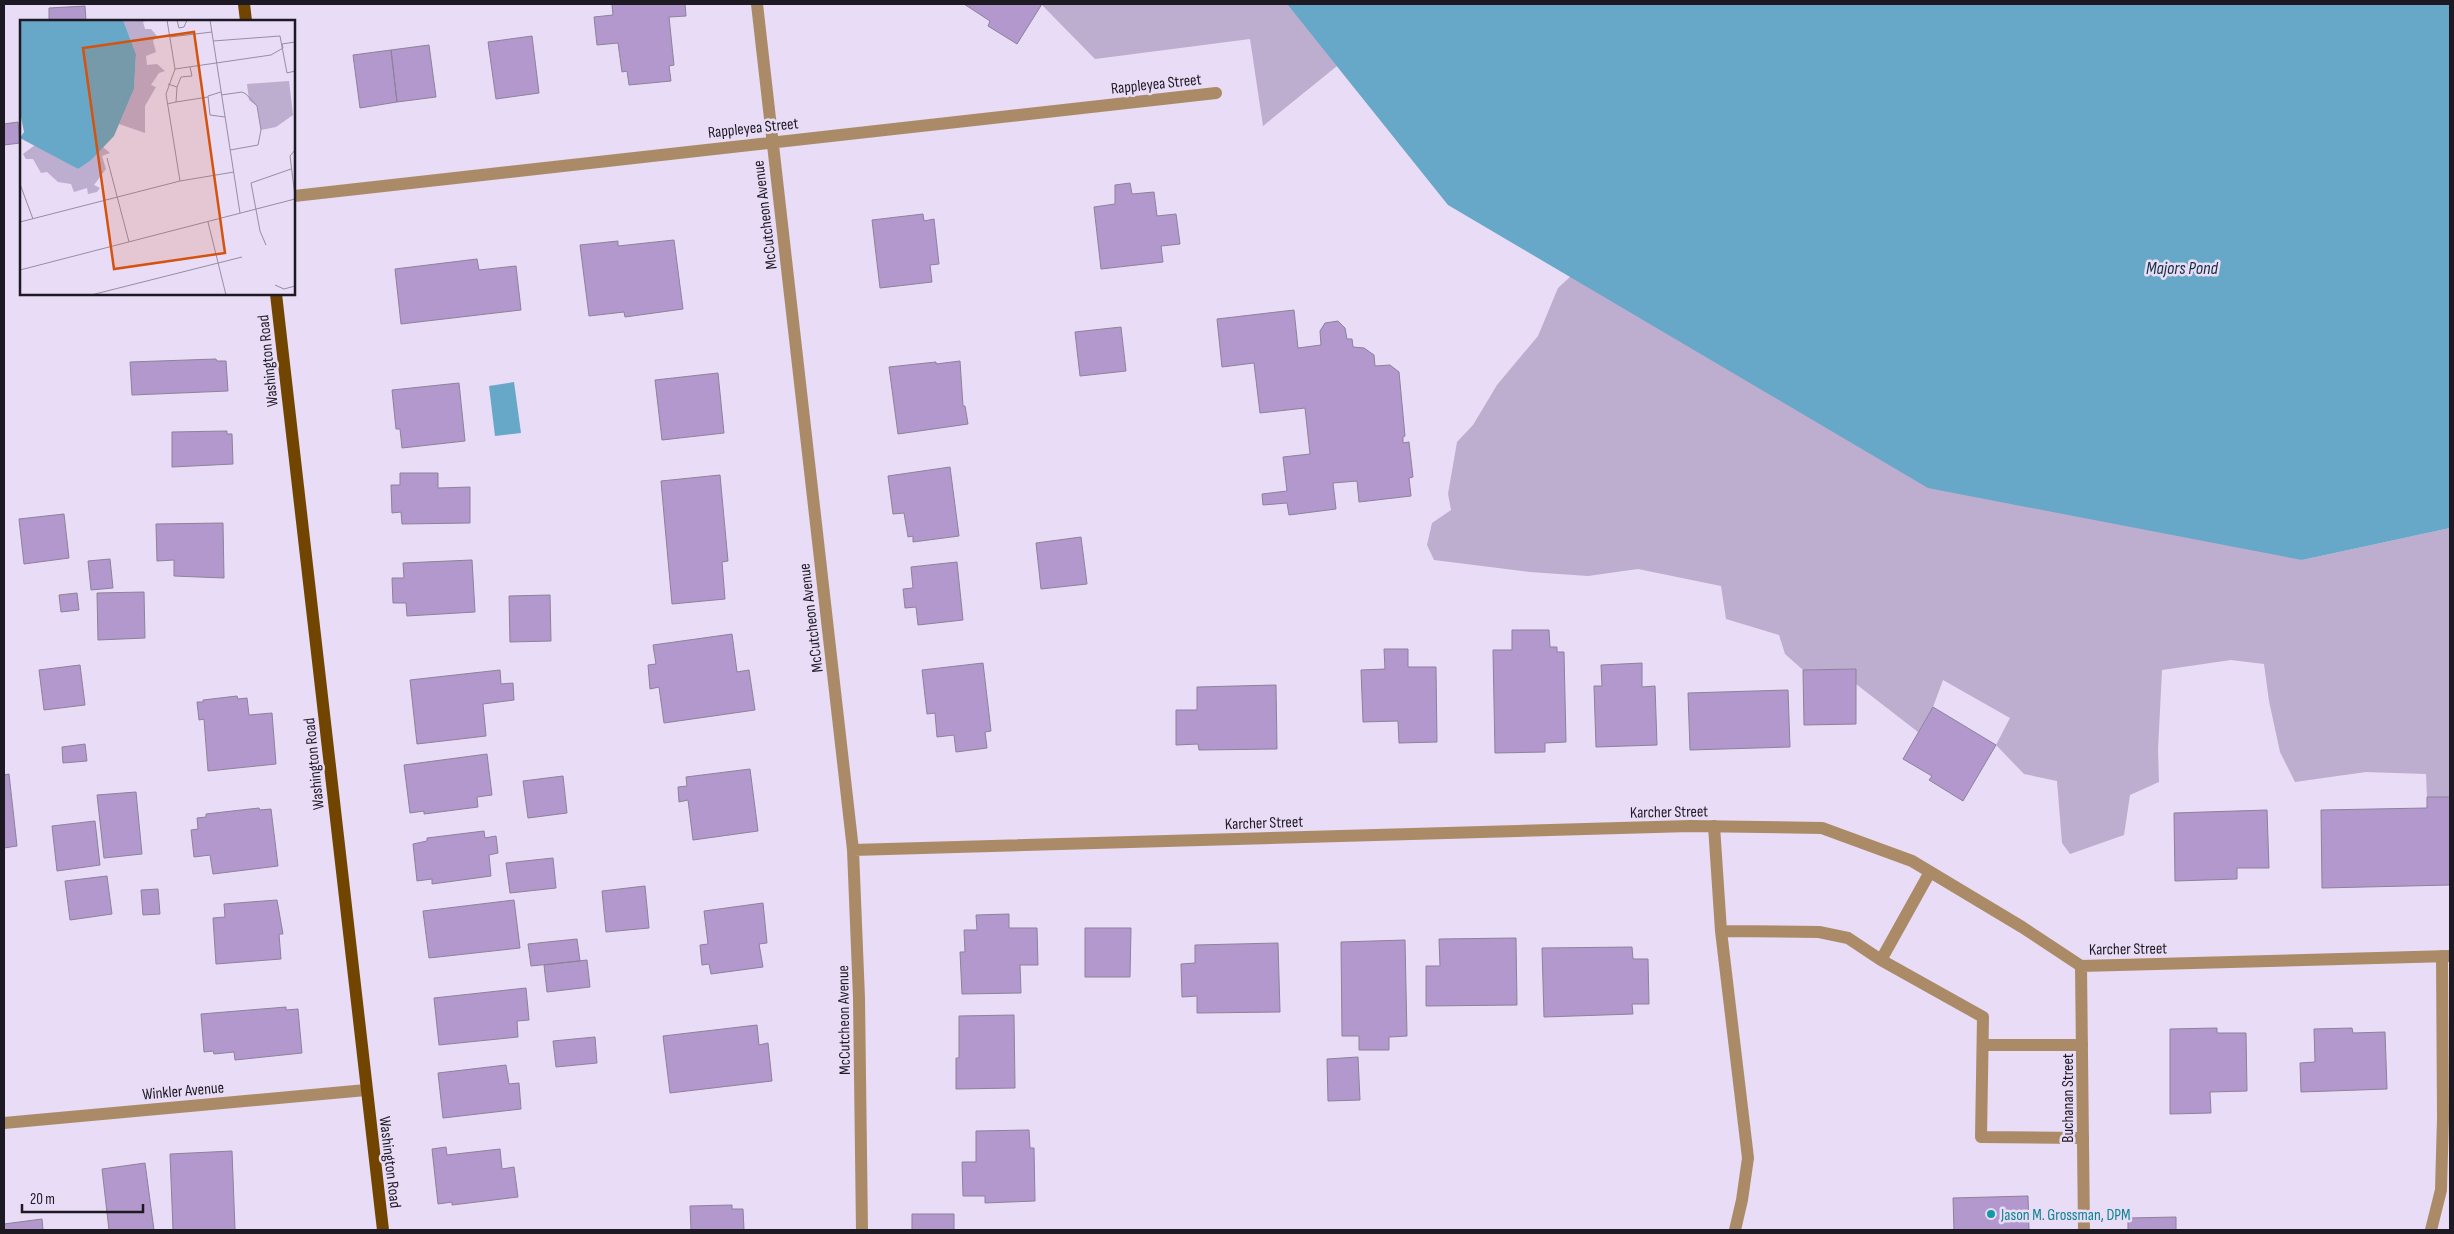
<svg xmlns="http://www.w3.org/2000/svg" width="2454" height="1234" font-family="'Sofia Sans Condensed',sans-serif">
<rect width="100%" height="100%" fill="#e8dcf6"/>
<path fill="#bdadcf" d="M1041,4H1287L1337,66L1263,126L1250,39L1095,59Z
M1571,276L1626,308L2302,560L2450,528V797H2427L2426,774L2366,772L2295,782L2280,752L2269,701L2264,664L2231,660L2162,670L2158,750L2159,782L2130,795L2124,835L2070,854L2062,843L2057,781L2024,774L1996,745L2010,718L1943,680L1933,707L1918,732L1856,684V669L1803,670L1785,654L1779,635L1726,619L1721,586L1638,569L1588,576L1530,572L1434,560L1427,545L1432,523L1451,510L1448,494L1457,442L1473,425L1497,385L1538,336L1558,288Z"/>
<path fill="#67a7c7" d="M1287,4H2450V528L2302,560L1928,488L1448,205Z
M514,382L521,433L495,436L489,386Z"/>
<path fill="#b298cd" stroke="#8d8299" d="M612,4H685L686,16L669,17L674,65L669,66L671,81L629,85L627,71L622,72L618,43L597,45L594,17L613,15Z
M964,4H1042L1017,44L988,26L990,21Z
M85,6L86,21H49V8Z
M532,36L539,93L496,99L488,42Z
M429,45L436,97L397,102L391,50Z
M391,50L397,102L360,108L353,55Z
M18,122L20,143L4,145V124Z
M1130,183L1132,194L1154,192L1157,216L1176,214L1180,244L1161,246L1163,262L1101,269L1094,207L1115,204V185Z
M923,214L924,221L934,219L939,264L930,265L932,282L880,288L872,220Z
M674,240L683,309L625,317L624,312L589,316L580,245L618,241V246Z
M477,259L479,270L516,266L521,310L401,324L395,269Z
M1294,310L1298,348L1321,345L1320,331L1325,323L1338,321L1345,328L1347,339H1352L1353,347L1364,348L1374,355L1375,366L1390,365L1399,372L1405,436L1403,437V443L1409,442L1413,477L1409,478L1411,496L1359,502L1357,481L1333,483L1336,509L1289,515L1287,503L1263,505L1262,494L1287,491L1283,457L1310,454L1305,408L1260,413L1254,363L1222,367L1217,319Z
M1121,327L1126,371L1080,376L1075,332Z
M216,359L217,361H226L228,391L132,395L130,362Z
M960,361L963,406H965L968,424L898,434L889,367L936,362V364Z
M718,373L724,433L662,440L655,380Z
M459,383L465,441L402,448L400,429H396L392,390Z
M227,431V434H232L233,464L172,467V432Z
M950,467L959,536L913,542V536L908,537L904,513L893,514L888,476Z
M400,473H438V488L470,487V523L402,524L401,512L392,513L391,485H400Z
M720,475L728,561L722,562L725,599L672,604L661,481Z
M64,514L69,558L24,564L19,519Z
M223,523L224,578L174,576V560L157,561L156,524Z
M1081,537L1087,584L1041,589L1036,543Z
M110,559L113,588L91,590L88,561Z
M472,560L475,612L407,616L406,603H393L392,578H404L403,563Z
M957,562L963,620L918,625L916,607L905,608L903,589L913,588L911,567Z
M144,592L145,638L98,640L97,593Z
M77,593L79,610L61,612L59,595Z
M550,595L551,641L510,642L509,596Z
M1512,630H1549L1550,647H1557V652H1564L1566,742L1545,743V752L1495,753L1493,650H1512Z
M732,634L737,672L749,670L755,710L664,723L659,687L650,689L648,665L656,664L653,645Z
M1384,649H1408V667H1436L1437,742L1399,743L1398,721L1363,722L1361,670L1385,669Z
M983,663L991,731L985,732L987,748L956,752L954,735L937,737L935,713L927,714L922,670Z
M1642,663V687L1655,686L1657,745L1596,747L1594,686H1602L1601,665Z
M80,665L85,705L44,710L39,670Z
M1856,669V724L1804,725L1803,670Z
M500,670L501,684L513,683L514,700L483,704L486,736L417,744L410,680Z
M1276,685L1277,749L1199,750L1198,744L1176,745V710H1197V687Z
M1788,690L1790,747L1690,750L1688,693Z
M237,696L238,699L247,698L249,715L272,713L276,764L208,771L204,719L199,720L197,702H203V700Z
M1933,707L1996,745L1963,801L1929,780L1932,776L1903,759Z
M85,744L87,761L63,763L62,747Z
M487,754L492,795L477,797L478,807L424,814V811L410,813L404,765Z
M750,769L758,831L693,840L688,800L679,802L678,787L687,786L686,777Z
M9,774L17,846L4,848V775Z
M563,776L567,813L528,818L523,781Z
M136,792L142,854L104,858L97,795Z
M2427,797H2450V885L2322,888L2321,810L2427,808Z
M259,808L260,810L271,809L278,866L213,874L210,855L194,857L191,830L198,829L197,818L206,817V814Z
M2267,810L2269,868H2237V879L2175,881L2174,813Z
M95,821L100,865L57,871L52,826Z
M484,831L485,838L496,836L498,853L489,855L491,876L432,884V879L417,881L413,844L427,841V838Z
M553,858L556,888L510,893L506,863Z
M107,876L112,914L70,920L65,881Z
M645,886L649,928L606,932L602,891Z
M158,889L160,914L143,915L141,890Z
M277,900L283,934H279L281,959L216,964L213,918L225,917L224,904Z
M514,900L520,948L429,958L423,911Z
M763,903L767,943L759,944L763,967L711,974L709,964L702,965L700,945L708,944L704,911Z
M1009,914V928H1037L1038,965H1020L1021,993L962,994L960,952H965L964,930H977L976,915Z
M1085,928H1131L1130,977H1085Z
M1516,938L1517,1005L1426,1006V966H1440L1439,939Z
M577,939L580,961L531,966L528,944Z
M1405,940L1407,1036L1389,1037V1050H1359V1036H1342L1341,942Z
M1278,943L1280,1012L1197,1013V996L1182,997L1181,964L1195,963V945Z
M1632,947L1633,959H1648L1649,1004H1632L1633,1014L1544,1017L1542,948Z
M587,960L590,987L547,992L544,965Z
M526,988L529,1020L517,1021L518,1037L439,1045L434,998Z
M286,1007V1010L298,1009L302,1053L235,1060L234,1052L214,1054L213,1051L204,1052L201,1014Z
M1014,1015L1015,1088L956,1089V1058H959V1016Z
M757,1025L759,1045L768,1043L772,1081L670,1093L663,1036Z
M2217,1028V1033H2246L2247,1091L2210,1092L2211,1113L2170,1114V1029Z
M2352,1028L2353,1033L2385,1032L2387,1089L2301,1092L2300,1063L2315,1062L2314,1029Z
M595,1037L597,1063L556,1067L553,1041Z
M1358,1057L1360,1100L1328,1101L1327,1059Z
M506,1065L509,1084L519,1083L521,1109L443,1118L438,1073Z
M1029,1130L1030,1148H1034L1035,1201L985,1203V1196H963L962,1162H976V1131Z
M446,1147L447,1155L500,1149L502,1169L514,1167L518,1197L452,1205V1202L438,1204L432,1149Z
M232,1151L235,1230H173L170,1154Z
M145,1163L154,1230H109L102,1169Z
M2028,1196L2029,1230H1954L1953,1198Z
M732,1205V1209H743L744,1230H691L690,1206Z
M912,1214H954V1230H912Z
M2176,1217V1230H2128V1218Z
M42,1219L43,1230H4V1224Z"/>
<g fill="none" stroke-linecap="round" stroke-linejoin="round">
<path stroke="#ab8b67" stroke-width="12" d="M1714,826L1721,931L1819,932L1848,938L1881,960
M1930,872L1881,960L1983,1017L1981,1137L2083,1138
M1721,931L1748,1158L1742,1200L1735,1230
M1983,1045H2082
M2431,1230L2441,1190L2443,1118L2442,956"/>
<path stroke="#ab8b67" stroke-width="12" d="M757,4L853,850L859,998L862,1230
M294,196L1216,93
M853,850L1690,826L1822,828L1912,861L2022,927L2081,966L2450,956
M2081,966L2084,1230
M4,1123L366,1090"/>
<path stroke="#714500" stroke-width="12" d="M244,4L246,21
M276,294L383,1230"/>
</g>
<circle fill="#0f9aa8" stroke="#e8dcf6" stroke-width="2" cx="1991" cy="1214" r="5"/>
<g text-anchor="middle" stroke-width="5" stroke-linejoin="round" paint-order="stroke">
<g font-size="16" fill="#1e1a23" stroke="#e8dcf6">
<text transform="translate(1156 83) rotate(-6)" y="6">Rappleyea Street</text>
<text transform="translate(753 127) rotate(-6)" y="6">Rappleyea Street</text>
<text transform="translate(764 215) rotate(-97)" y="6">McCutcheon Avenue</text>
<text transform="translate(267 361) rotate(-96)" y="6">Washington Road</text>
<text transform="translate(810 618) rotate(-97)" y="6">McCutcheon Avenue</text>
<text transform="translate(313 764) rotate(-96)" y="6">Washington Road</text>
<text transform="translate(1669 811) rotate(-1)" y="6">Karcher Street</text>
<text transform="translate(1264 822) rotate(-2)" y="6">Karcher Street</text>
<text transform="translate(2128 948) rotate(-1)" y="6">Karcher Street</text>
<text transform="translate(843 1020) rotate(-91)" y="6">McCutcheon Avenue</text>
<text transform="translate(183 1090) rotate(-5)" y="6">Winkler Avenue</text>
<text transform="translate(2067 1098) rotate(-90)" y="6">Buchanan Street</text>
<text transform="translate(391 1162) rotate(83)" y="6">Washington Road</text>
</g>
<g font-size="16" fill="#0d838f" stroke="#e8dcf6" text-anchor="start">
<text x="2001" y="1220">Jason M. Grossman, DPM</text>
</g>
<g font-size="18" font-style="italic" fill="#12313f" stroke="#e8dcf6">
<text x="2182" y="274">Majors Pond</text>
</g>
</g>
<g transform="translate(20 20)">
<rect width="275" height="275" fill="#e8dcf6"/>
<path d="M103,0H128L123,2L125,9H131L137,16L133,21L136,32L126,36L127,45L137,44L145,51L139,53L131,65L136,67L125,86V113L99,104L114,69L116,34ZM269,61L273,95L256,107L241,110L237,86L229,80L227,64ZM15,125L58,149L83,127L90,133L82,136L86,149L74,165L80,168L77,172L68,174L67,168L54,172L51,164L38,162L27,152L21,153L13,139H6L3,134Z" fill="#bdadcf"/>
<path d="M0,0H103L116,34L114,69L94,116L71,140L58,149L0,118L4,112L0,92Z" fill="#67a7c7"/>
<path fill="none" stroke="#978ea2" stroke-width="1" d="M147,0L155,49L146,74L160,161M157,0L159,8L164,7L167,0M190,0L220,193M150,17L192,12M193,21L260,16L267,53L275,51M155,49L251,35L263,28L262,24L275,22M148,64L157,67L161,57L172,56L170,47M201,72L188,76L190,95L205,97M201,75L222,72L226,74L237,86L241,110L238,125L210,130M156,82L188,77M147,84L156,82L157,67M275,130L270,136L275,176M87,138L109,222M0,164L13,199M0,202L160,161L214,152M188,202L206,275M246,225L240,211L231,163L271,149M0,250L275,179M255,265L264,269L275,266M71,275L222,237"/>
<path fill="#d4530e" fill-opacity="0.15" stroke="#d4530e" stroke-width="2.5" d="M174,12L205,233L94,249L63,28Z"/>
<rect width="275" height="275" fill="none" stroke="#1e1a23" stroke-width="2.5"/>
</g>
<rect width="2454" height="1234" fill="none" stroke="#1e1a23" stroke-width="10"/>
<path d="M22 1204v8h121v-8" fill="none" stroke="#1e1a23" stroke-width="2.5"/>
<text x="30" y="1204" font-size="15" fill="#1e1a23" stroke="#e8dcf6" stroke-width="4" paint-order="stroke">20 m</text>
</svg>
